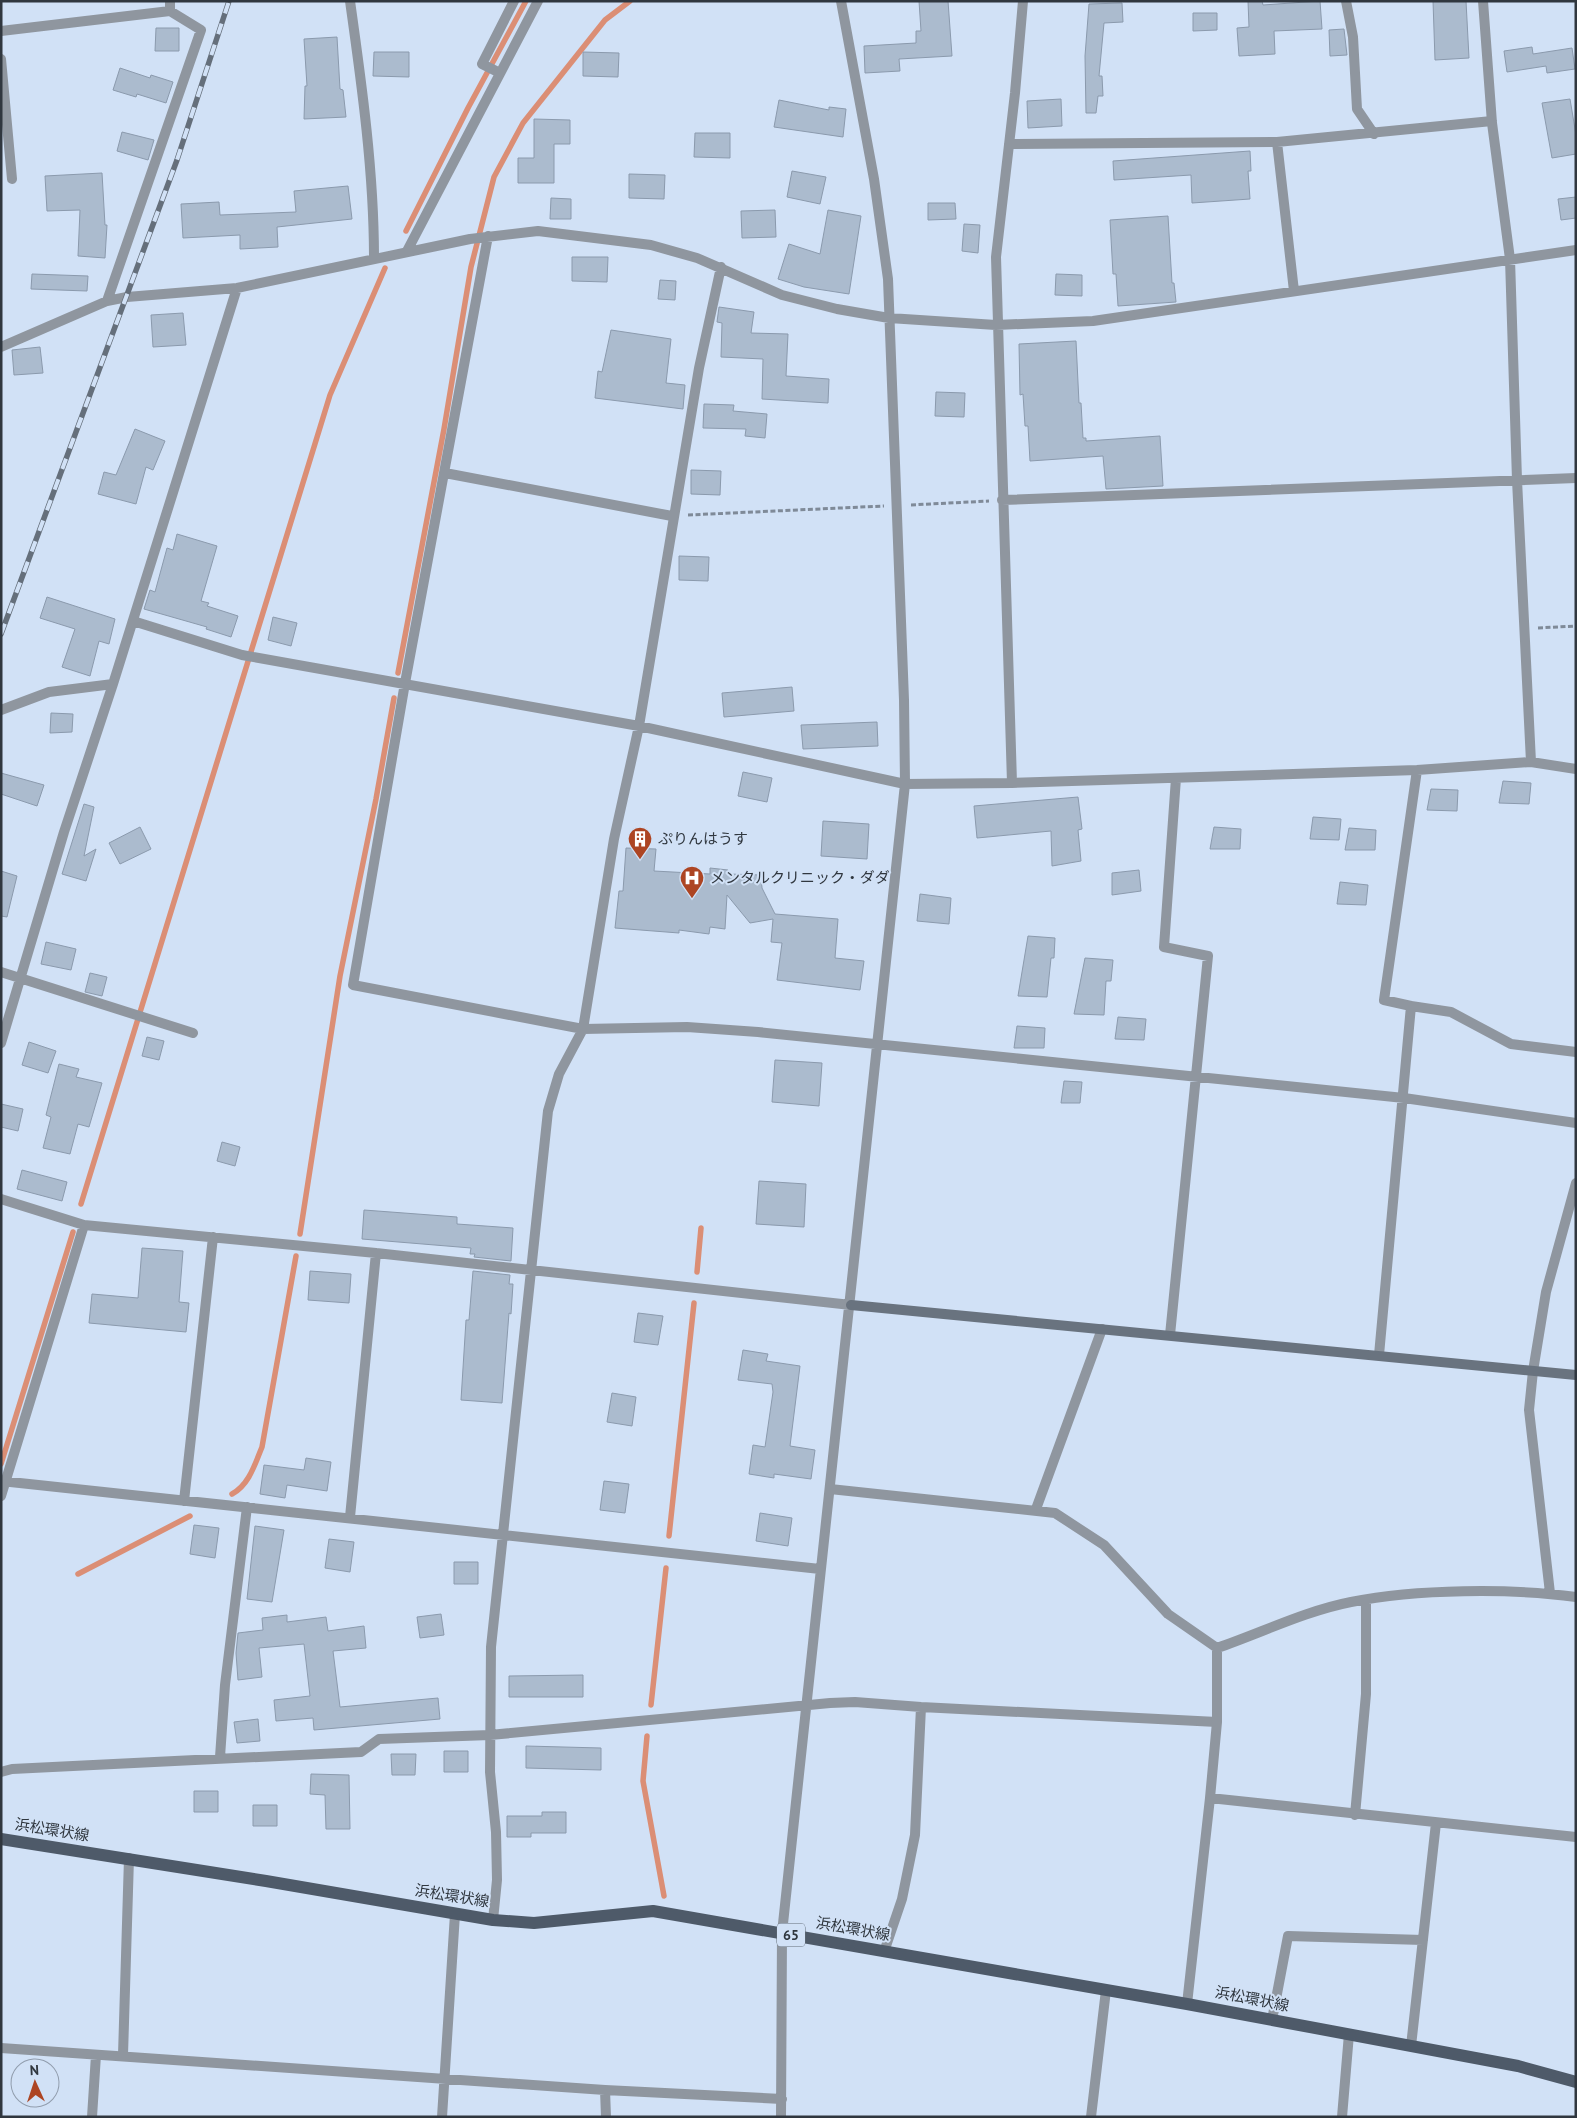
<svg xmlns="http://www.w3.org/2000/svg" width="1577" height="2118" font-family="'PT Sans','Noto Sans JP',sans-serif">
<rect width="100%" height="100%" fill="#d1e1f6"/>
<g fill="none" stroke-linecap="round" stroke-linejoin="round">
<path stroke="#db8e75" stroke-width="5.5" d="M406,231L468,108L526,1
M398,673L444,429L471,267L494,177L523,123L605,20L630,1
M81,1204L330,395L385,268
M300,1234L340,976L376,799L394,698
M697,1272L701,1228
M1,1464L73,1232
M232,1494C249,1485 255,1464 262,1447L296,1256
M669,1536L694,1303
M78,1574L190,1516
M651,1705L666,1568
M647,1736L643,1781L664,1896"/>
</g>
<path fill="#abbbce" stroke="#8b9aad" d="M919,1H948L952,56L899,59L900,71L865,73L864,46L916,43V31H921Z
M1248,1H1262L1263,5L1320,1L1322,29L1274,31L1275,54L1239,56L1237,28L1249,27Z
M1433,1H1466L1469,58L1435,60Z
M1122,3L1123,22L1104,23L1099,76H1102L1103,96H1098L1096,113H1086L1085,56L1089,4Z
M1193,13H1217V30L1193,31Z
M156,28H179V51H155Z
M1344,29L1347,55L1330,56L1329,30Z
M337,37L340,89L343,90L346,117L304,119L305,86H307L304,39Z
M1532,47L1533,54L1572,48L1575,69L1547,73L1546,66L1507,72L1504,51Z
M374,52H409V77L373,76Z
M583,52L619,53L618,77L583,76Z
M120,68L150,78L151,75L173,82L166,103L137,94L136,97L113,90Z
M1061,99L1062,126L1028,128L1027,101Z
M1570,99L1576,135V154L1552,158L1542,103Z
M779,100L829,110V107L846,109L843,137L774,127Z
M534,119L570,120V144H554V183H518V158H534Z
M122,132L154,140L148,160L117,151Z
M695,133H730V158L694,157Z
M1250,151L1251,171H1248L1250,199L1192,203L1191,175L1114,180L1113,161Z
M792,171L826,177L820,204L787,197Z
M102,173L105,225H107L105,258L78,256L80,210L47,211L45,176Z
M629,174L665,175L664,199L629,198Z
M348,186L352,219L277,227L278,247L240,249V235L183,238L181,204L219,202L220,215L296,212L294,191Z
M1576,197V218L1561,220L1558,199Z
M551,198L571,199V219H550Z
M928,203H955L956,219L928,220Z
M775,210L776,237L742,238L741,211Z
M828,210L861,216L849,294L804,287L778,279L789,244L820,254Z
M1168,216L1172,283H1174L1176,302L1118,306L1116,274H1113L1110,220Z
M964,224L980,225L978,253L962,251Z
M572,257H608L607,282L572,281Z
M32,274L88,276L87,291L31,289Z
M1056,274L1082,275V296L1055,295Z
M660,280L676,281L675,300L658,299Z
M719,307L754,312L751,333L788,334L786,376L829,379L828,403L762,399L763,359L721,357L722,323L717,322Z
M183,313L186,345L153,347L151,315Z
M611,330L671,339L666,383L685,385L683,409L595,398L598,371L602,372Z
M1076,341L1079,403H1081L1083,438H1086V441L1160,436L1163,486L1106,489L1103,456L1030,461L1028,426H1025L1023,394L1020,395L1019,344Z
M40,347L43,373L14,375L12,350Z
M936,392L965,393L964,417L935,416Z
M704,404L734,405L733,411L767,414L765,438L745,436L746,429L703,428Z
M135,429L165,441L153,470L146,467L136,504L98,494L104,472L116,475Z
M691,470L721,471L720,495L691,494Z
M177,534L217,546L201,601L209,603L207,606L238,616L231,637L206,629L207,627L144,609L150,590L155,592L167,548L173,550Z
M679,556L709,557L708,581L679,580Z
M47,597L115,619L109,644L99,641L90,676L62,667L75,629L40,618Z
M273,617L297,623L291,646L268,640Z
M792,687L794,711L724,717L722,693Z
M51,713L73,714L72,732L50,733Z
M877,722L878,746L803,749L801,725Z
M743,772L772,778L767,802L738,796Z
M1,773L44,785L37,806L1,794Z
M1503,781L1531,783L1529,804L1499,803Z
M1431,789L1458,790L1457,811L1427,810Z
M1078,797L1082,829L1078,830L1081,861L1052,866L1051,831L977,838L974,806Z
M84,804L94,807L84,856L96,849L86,881L62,874Z
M1313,817L1341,819L1339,840L1310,839Z
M823,821L869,824L867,859L821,856Z
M140,827L151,849L120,864L109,843Z
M1214,827L1241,829L1240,849H1210Z
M1349,828L1376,830L1375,850H1345Z
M626,848L656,849L654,871L710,874V868L728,870V874L761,875L762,888L775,914L838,919L835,958L864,961L860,990L777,980L782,943L771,942L773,919L750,923L727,895L725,929L710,927L709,934L679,930V933L615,928L619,891H623Z
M1139,870L1141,891L1112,895V873Z
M1,871L17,876L7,917L1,916Z
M1340,882L1368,885L1366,905L1337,904Z
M920,894L951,898L949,924L917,921Z
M1028,936L1055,938L1054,958H1051L1047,997L1018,996Z
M46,942L76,949L71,970L41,964Z
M1085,958L1113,960L1111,981H1106L1104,1015L1074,1014Z
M90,973L107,977L102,996L85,992Z
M1118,1017L1146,1019L1144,1040L1115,1039Z
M1017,1026L1045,1028L1044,1048H1014Z
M147,1037L164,1041L159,1060L142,1056Z
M29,1042L56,1051L48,1073L22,1065Z
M775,1060L822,1063L819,1106L772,1102Z
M59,1064L79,1069L76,1077L102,1083L89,1127L78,1124L70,1154L43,1148L51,1117L46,1115Z
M1064,1081L1082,1082L1080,1103H1061Z
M1,1104L23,1109L18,1131L1,1127Z
M222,1142L240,1147L235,1166L217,1161Z
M22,1170L67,1182L62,1201L17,1189Z
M759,1181L806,1184L804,1227L756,1224Z
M364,1210L457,1217V1224L513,1228L511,1261L474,1257L475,1254H470L471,1248L362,1239Z
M142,1248L183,1251L179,1302L189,1303L186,1332L89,1323L92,1294L138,1298Z
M310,1271L351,1274L349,1303L308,1300Z
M473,1271L510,1275L509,1284H513L511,1314L509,1313L502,1403L461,1400L466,1320H469Z
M638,1313L663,1316L658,1345L634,1342Z
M743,1350L768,1354L766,1361L800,1366L790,1446L815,1450L811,1479L774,1474V1478L749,1474L753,1445L765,1447L773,1392L772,1384L738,1380Z
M612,1393L636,1397L632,1426L607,1422Z
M306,1458L331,1462L327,1491L287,1485L285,1498L260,1494L264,1465L304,1470Z
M604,1481L629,1484L625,1513L600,1510Z
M760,1513L792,1518L788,1546L756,1541Z
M194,1525L219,1528L215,1558L190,1554Z
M255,1526L284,1530L272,1602L247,1599Z
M329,1539L354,1542L350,1572L325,1568Z
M454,1562H478V1584H454Z
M441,1614L444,1635L420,1638L417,1617Z
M287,1615V1622L326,1617L328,1631L364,1626L366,1648L333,1651L340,1707L438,1698L440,1719L314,1730L313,1718L276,1721L274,1700L310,1696L304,1644L259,1648L262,1677L238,1680L236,1653L238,1633L263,1630L262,1618Z
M583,1675V1697H509V1676Z
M258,1719L260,1741L237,1743L234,1722Z
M526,1746L601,1748V1770L526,1768Z
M444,1751H468V1772H444Z
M391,1754H416L415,1775H392Z
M311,1774L349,1775L350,1829H326L325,1795L310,1794Z
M194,1791H218V1812H194Z
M253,1805H277V1826H253Z
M542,1812H566V1833H531V1837H507V1816H542Z"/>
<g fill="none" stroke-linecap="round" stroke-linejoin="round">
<path stroke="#7f8a98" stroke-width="3" stroke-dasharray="5 2.5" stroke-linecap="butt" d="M911,505L989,501
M688,515L884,506
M1538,628L1576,626"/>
<path stroke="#8f969f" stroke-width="10" d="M170,1V11
M350,1C362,86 374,173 374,258
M1346,1L1353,37L1357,109L1374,134
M1483,1L1492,123L1510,259L1517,480L1531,762L1576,769
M1,31L170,11L201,30L107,301
M1,59L12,179
M500,73L482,64L514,1
M1277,142L1294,291
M1009,144L1277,142L1492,121
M488,236L405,683L353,985L583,1029L687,1027L758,1032L1404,1098L1576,1123
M407,251L538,1
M1,347L107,301L127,297L237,288L470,239L538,231L651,245L697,258L782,295L837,309L889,318L996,325L1093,321L1576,250
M445,473L672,516
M1002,500L1576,478
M133,621L242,655L639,726L905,784L1012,783L1417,770L1531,762
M1,710L49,692L113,684
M1012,783L996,257L1015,93L1023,1
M1,972L193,1033
M1411,1006L1451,1012L1511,1044L1576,1052
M1,1043L64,832L113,684L237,288
M1,1199L84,1225L376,1253L851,1305
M1170,1335L1208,956L1164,947L1176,778
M1379,1355L1411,1006L1384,1000L1417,770
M1,1481L820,1569
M830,1489L1055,1513L1104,1545L1168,1614L1217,1648C1261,1633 1305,1611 1351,1602C1416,1589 1511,1588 1576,1597
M1,1496L84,1225
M184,1501L213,1237
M1036,1509L1102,1329
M350,1517L376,1253
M1550,1593L1529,1410L1533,1371L1546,1292L1576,1183
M1217,1648V1722L1210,1798L1576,1837
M220,1757L225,1685L247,1507
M1,1772L12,1769L361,1752L379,1739L490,1735L830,1703L855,1702L921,1707L1217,1722
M1355,1815L1366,1694V1601
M493,1920L497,1880L496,1832L490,1772L491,1647L548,1111L559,1074L583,1029L614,839L639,726L699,368L721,267
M884,1952L902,1899L915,1835L921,1707
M1187,2004L1210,1798
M1272,2020L1288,1936L1423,1940
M1411,2046L1436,1823
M1,2048L605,2090L782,2099
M123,2055L129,1858
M605,2090L606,2117
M92,2117L96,2055
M442,2117L455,1914
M781,2117L782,1933L905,784L904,700L888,279L874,179L841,1
M1091,2117L1106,1990
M1342,2117L1349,2034"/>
<path stroke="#69737f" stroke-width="10" d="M851,1305L1576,1375"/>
<path stroke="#4e5a69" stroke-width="12" d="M1,1839L266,1881L493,1920L534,1923L653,1911L1187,2004L1518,2066L1576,2082"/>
<defs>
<path id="rail" d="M1,634L177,160L229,1"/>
</defs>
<use href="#rail" stroke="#656f7b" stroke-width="5.5"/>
<use href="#rail" stroke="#d1e1f6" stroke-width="4" stroke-dasharray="11" stroke-linecap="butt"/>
</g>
<defs>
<symbol id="building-pin" viewBox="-11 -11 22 30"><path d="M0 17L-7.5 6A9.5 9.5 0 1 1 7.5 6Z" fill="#ad4523" stroke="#d1e1f6"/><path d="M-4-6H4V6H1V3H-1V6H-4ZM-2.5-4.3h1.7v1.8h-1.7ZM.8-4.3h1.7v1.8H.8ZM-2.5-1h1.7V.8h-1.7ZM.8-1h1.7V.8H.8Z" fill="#fff"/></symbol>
<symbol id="hospital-pin" viewBox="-11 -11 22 30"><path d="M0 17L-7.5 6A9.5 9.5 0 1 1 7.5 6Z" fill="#ad4523" stroke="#d1e1f6"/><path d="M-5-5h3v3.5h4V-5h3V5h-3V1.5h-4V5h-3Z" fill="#fff"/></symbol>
</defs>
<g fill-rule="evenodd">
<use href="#building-pin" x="626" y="825" width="28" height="38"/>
<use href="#hospital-pin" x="678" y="864" width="28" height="38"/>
</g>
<g text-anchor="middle" stroke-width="4" stroke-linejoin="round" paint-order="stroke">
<rect fill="#d1e1f6" stroke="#606a76" stroke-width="1" x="777" y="1923.5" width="28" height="23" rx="4"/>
<g font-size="14" font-weight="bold" fill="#30373f">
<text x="791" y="1940">65</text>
</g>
<g font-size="15" fill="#30373f" stroke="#d1e1f6" text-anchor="start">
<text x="658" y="844">ぷりんはうす</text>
<text x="710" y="883">メンタルクリニック・ダダ</text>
</g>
<g font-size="15" fill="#30373f" stroke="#d1e1f6">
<text transform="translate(52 1830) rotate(9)" y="5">浜松環状線</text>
<text transform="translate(452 1896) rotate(9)" y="5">浜松環状線</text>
<text transform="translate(853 1929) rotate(10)" y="5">浜松環状線</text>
<text transform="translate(1252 1999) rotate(11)" y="5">浜松環状線</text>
</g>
</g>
<rect width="1577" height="2118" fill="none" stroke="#30373f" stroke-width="5"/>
<g transform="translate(35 2083) rotate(357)"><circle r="24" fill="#d1e1f6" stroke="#919dad"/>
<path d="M0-4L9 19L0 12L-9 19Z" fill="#ad4523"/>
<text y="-8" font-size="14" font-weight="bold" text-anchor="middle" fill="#30373f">N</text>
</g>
</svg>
